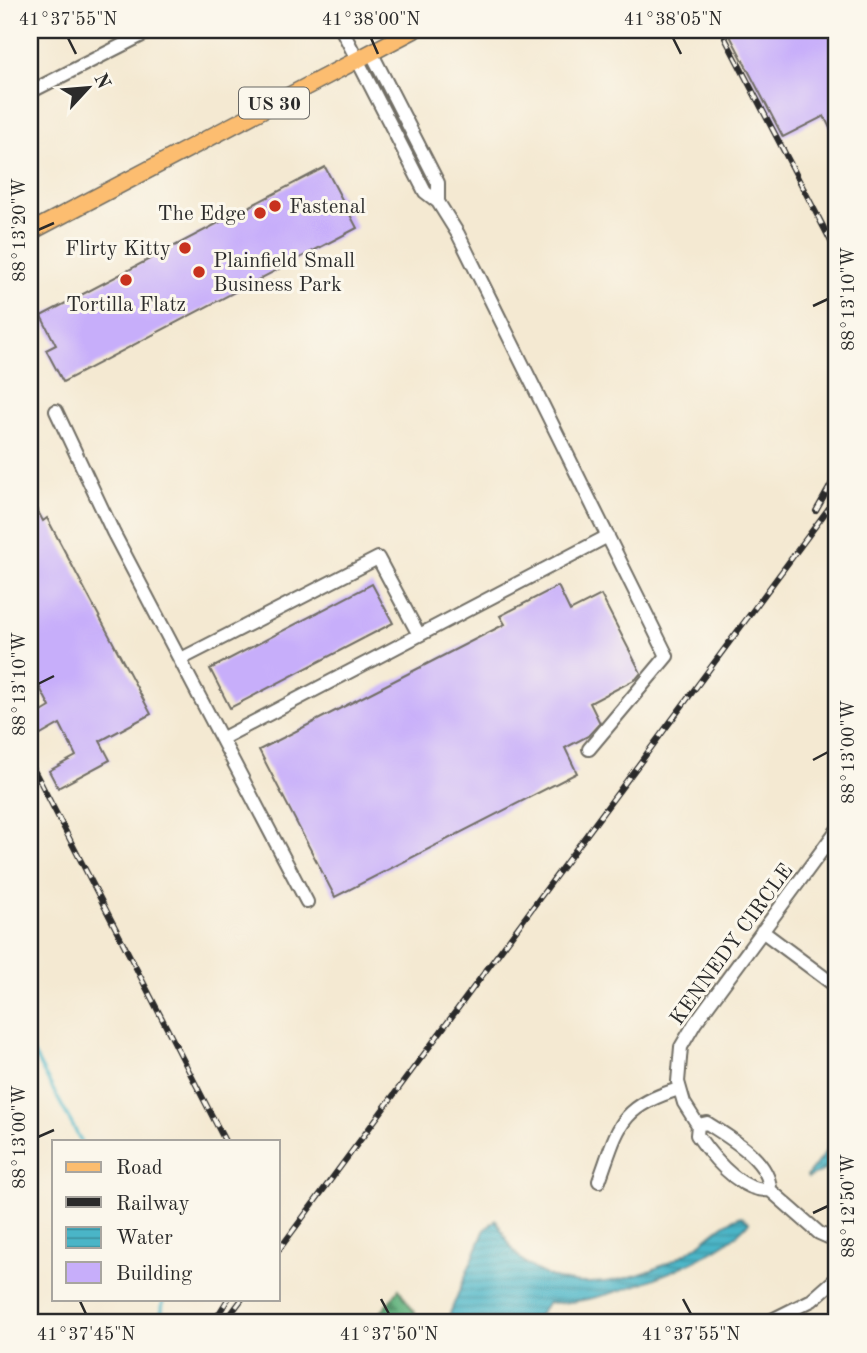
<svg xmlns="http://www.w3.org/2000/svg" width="867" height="1353" font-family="'Old Standard TT',serif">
<defs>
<pattern id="forest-firs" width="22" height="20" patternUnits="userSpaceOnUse" patternTransform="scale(1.75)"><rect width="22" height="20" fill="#62b27e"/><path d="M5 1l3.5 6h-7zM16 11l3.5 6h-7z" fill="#519167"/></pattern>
<pattern id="water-rules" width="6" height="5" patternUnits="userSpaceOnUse" patternTransform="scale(1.75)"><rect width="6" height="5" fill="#4ab5c7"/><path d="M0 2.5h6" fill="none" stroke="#3e93a2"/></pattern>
</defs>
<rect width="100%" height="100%" fill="#fbf7ec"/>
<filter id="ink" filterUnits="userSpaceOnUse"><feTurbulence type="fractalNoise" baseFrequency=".0143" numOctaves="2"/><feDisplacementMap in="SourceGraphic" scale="14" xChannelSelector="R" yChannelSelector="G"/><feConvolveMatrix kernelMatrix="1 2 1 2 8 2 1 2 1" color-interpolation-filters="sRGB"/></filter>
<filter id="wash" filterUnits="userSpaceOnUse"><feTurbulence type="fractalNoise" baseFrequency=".00686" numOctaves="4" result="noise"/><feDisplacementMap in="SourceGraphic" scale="28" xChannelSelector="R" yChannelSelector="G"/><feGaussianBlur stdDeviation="1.57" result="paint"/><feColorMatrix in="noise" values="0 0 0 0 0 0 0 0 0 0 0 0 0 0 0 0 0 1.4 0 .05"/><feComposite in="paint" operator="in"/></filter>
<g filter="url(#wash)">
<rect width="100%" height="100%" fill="#f4e9d2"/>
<path fill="url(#forest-firs)" stroke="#466e54" stroke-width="2" d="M399,1289L421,1323H373Z"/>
<path fill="url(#water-rules)" stroke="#3a7079" stroke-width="2" d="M837,1137V1164L808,1178L807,1176Z
M741,1216L749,1222C725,1257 590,1310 548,1302L533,1323H446L485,1229L496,1220C504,1233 510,1250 522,1260C569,1301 641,1280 688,1252C707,1240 719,1224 741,1216Z"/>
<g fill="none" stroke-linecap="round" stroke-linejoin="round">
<path stroke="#4ab5c7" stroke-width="3.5" d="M30,1047L81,1141
M154,1323L162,1311L163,1299"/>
</g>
<g id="blocks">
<path fill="#c7aefa" d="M727,30H837V142L824,116L783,137Z
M325,167L357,228L63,382L46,350L56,345L41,316Z
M30,496L43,521L47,518L151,714L100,741L110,760L58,788L49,771L76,756L60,724L30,741V719L50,707L30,669Z
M372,584L393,623L230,708L210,669Z
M558,586L570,611L601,595L641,673L636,679L590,703L600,723L588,736L565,748L577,773L335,897L259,750L505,624L500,616Z"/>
</g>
</g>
<g filter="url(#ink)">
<use href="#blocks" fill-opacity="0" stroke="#716e65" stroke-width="2"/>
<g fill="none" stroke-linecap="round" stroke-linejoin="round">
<defs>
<path id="minor" d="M342,30L425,192L438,202L458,234L667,656L589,749
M371,52L438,183V202
M30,92L152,30
M56,411L113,532L307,902
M181,659L378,558L419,635
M223,738L608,536
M762,931L837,987
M698,1125L707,1123C730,1138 770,1160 770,1190L819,1233L837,1241
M599,1181C619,1126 619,1107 679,1089
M770,1190C741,1193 713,1158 697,1135L698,1125L684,1103L678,1082L681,1047L695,1023L837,830
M766,1323L812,1300L837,1278"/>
<path id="major" d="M30,232L414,30"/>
</defs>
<use href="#minor" stroke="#716e65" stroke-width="16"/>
<use href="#major" stroke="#716e65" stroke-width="19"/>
<use href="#minor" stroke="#fff" stroke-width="12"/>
<use href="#major" stroke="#fcbd6f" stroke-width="16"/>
<defs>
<path id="rail" d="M725,38L837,253
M816,511L837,474
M30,762L225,1141
M278,1251L837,497
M213,1323L228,1299
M224,1323L242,1299"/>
</defs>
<use href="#rail" stroke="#2b2b2b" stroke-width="6"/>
<use href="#rail" stroke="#fbf7ec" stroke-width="3.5" stroke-dasharray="10" stroke-linecap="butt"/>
</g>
</g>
<path fill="none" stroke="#2b2b2b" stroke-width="2.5" d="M68,38L76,54M371,38L378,54M673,38L681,54M38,230L54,223M813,306L828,299M38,684L54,676M813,760L828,752M38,1137L54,1130M813,1213L828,1206M79,1299L86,1314M381,1299L389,1314M683,1299L691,1314"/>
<g fill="#c8321e" stroke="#fbf7ec" stroke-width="2.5">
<circle cx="275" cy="206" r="7"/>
<circle cx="260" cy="213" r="7"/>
<circle cx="185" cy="248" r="7"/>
<circle cx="199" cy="272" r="7"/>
<circle cx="126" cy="280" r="7"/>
</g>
<g text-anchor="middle" stroke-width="6" stroke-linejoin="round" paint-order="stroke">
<rect fill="#fbf7ec" stroke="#696865" stroke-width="2" x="239" y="87.5" width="70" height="31" rx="5"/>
<g font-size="19" font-weight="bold" fill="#2b2b2b">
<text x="274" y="110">US 30</text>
</g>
<g font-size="21" fill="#2b2b2b" stroke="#fbf7ec" text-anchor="start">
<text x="289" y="213">Fastenal</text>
<text x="246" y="220" text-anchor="end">The Edge</text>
<text x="171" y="255" text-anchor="end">Flirty Kitty</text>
<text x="213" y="267">Plainfield Small<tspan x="213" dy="24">Business Park</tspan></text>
<text x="126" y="311" text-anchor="middle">Tortilla Flatz</text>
</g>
<g font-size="21" fill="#2b2b2b" stroke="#fbf7ec">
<text transform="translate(731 944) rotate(-54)" y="7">KENNEDY CIRCLE</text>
</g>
</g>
<rect width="867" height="1353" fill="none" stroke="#fbf7ec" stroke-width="77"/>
<rect x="52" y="1140" width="228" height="161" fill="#fbf7ec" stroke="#a8a59f" stroke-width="2"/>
<rect x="66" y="1162" width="35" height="10" fill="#fcbd6f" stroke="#a8a59f" stroke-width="2"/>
<text x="116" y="1174" font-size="21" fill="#2b2b2b">Road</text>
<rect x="66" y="1197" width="35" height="10" fill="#2b2b2b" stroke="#a8a59f" stroke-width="2"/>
<text x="116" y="1210" font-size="21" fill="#2b2b2b">Railway</text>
<rect x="66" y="1227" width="35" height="21" fill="url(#water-rules)" stroke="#a8a59f" stroke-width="2"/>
<text x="116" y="1244" font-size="21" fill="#2b2b2b">Water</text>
<rect x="66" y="1262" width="35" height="21" fill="#c7aefa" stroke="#a8a59f" stroke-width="2"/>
<text x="116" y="1280" font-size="21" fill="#2b2b2b">Building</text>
<g transform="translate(88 88) rotate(64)" stroke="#fbf7ec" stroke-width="5" paint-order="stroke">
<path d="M0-5L12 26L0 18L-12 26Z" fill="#2b2b2b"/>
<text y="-10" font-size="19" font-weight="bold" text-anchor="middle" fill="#2b2b2b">N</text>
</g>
<rect x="38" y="38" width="790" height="1276" fill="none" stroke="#2b2b2b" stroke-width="2.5"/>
<g font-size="18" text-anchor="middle" fill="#2b2b2b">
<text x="68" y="25">41°37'55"N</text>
<text x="371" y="25">41°38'00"N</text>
<text x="673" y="25">41°38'05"N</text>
<text transform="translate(19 230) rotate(-90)" y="6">88°13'20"W</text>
<text transform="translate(848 299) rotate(-90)" y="6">88°13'10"W</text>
<text transform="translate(19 684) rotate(-90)" y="6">88°13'10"W</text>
<text transform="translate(848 752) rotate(-90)" y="6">88°13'00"W</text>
<text transform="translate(19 1137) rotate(-90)" y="6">88°13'00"W</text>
<text transform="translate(848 1206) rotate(-90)" y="6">88°12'50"W</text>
<text x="86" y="1340">41°37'45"N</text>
<text x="389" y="1340">41°37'50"N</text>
<text x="691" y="1340">41°37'55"N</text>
</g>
</svg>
